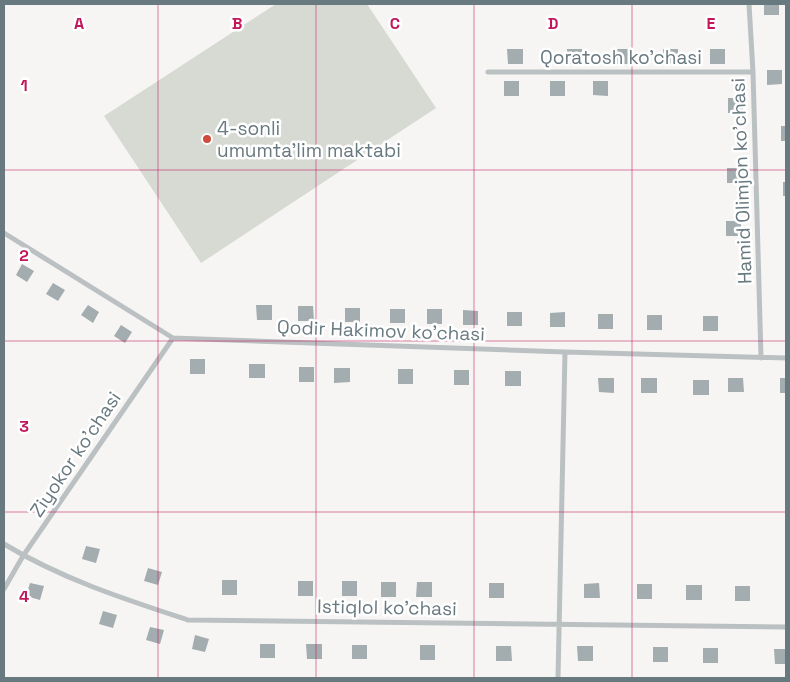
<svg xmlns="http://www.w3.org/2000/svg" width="790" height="682" font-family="'Space Grotesk',sans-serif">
<rect width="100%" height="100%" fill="#f6f5f3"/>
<path fill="#d6dad3" d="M276,4H367L436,108L201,263L104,116Z"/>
<path fill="#a3acaf" d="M764,4H779V15H764Z
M507,49H523V64H508Z
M567,49H582V64H567Z
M616,49H631V64H616Z
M663,49H678V64L663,63Z
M710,49H725V64H710Z
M767,70H782V84L767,85Z
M504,81H519V96H504Z
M550,81H565V96H550Z
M593,81H608V96L593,95Z
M728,98H743V113H728Z
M781,126H786V141H781Z
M727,168H742V183H727Z
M783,182H786V196H783Z
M726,221H741V236H726Z
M22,264L34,271L27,282L16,275Z
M53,283L65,290L58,301L46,294Z
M88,305L99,312L93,323L81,315Z
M256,305H272V320H257Z
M298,306H313L314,321H298Z
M345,308H360V322H345Z
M390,309H405V323H390Z
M427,309H442V324H427Z
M463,310L478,311V325H463Z
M507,312H522V326H507Z
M565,312V327H550V313Z
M598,314H613V329H598Z
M647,315H662V330H647Z
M703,316H718V331H703Z
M121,325L132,332L125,343L114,336Z
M190,359H205V374H190Z
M249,364H265V378H249Z
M299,367H314V382H299Z
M334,368H350V382L334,383Z
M398,369H413V384H398Z
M454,370H469V385H454Z
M505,371H521V386H505Z
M598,378H614V393L599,392Z
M641,378H657V393H641Z
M728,378H743L744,392H728Z
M780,378H786V393H780Z
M693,380H709V395H693Z
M86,546L100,549L96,563L82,559Z
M148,568L162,572L158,585L144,581Z
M222,580H237V595H222Z
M298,581H313V596H298Z
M342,581H357V596H342Z
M381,582H396V597H381Z
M417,582H432V597H416Z
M30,583L44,586L40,600L26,596Z
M489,583H504V598H489Z
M599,583L600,598H584V584Z
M637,584H652V599H637Z
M686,585H702V600H686Z
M735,586H750V601H735Z
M103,611L117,615L113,628L99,624Z
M150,627L164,630L160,644L146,640Z
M195,635L209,639L205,652L192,649Z
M260,644H275V658H260Z
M306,644H322V659H307Z
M352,645H367V659H352Z
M420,645H435V660H420Z
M496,646H511L512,661H496Z
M577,646H593V661H578Z
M653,647H668V662H653Z
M703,648H718V663H703Z
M774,649H786V664H775Z"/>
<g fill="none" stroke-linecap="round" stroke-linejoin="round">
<path stroke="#bbc0c2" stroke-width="5" d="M749,4L753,72L761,358
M488,72H753
M4,233L173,338L565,352L786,358
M4,544C62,579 124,599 188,620L786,627
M4,589L23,556L173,338
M558,678L565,352"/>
</g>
<path fill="none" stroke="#c2185b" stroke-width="1" stroke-opacity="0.55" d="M158,4V678M316,4V678M474,4V678M632,4V678M4,170H786M4,341H786M4,512H786"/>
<circle fill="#cd4c3c" stroke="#fff" stroke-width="2" cx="207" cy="139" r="5"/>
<g text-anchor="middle" stroke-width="5" stroke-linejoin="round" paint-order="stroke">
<g font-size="19" fill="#697980" stroke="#fff">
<text x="621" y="64">Qoratosh ko'chasi</text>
<text transform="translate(741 181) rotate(-92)" y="7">Hamid Olimjon ko'chasi</text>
<text transform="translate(381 330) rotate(2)" y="7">Qodir Hakimov ko'chasi</text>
<text transform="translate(75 454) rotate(-56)" y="7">Ziyokor ko'chasi</text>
<text transform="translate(387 607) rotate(1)" y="7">Istiqlol ko'chasi</text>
</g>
<g font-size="19" fill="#697980" stroke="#fff" text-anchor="start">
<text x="217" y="135">4-sonli<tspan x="217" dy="22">umumta'lim maktabi</tspan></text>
</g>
</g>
<g font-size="16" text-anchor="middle" font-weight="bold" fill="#c2185b" stroke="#fff" stroke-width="5" stroke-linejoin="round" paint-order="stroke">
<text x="79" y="29">A</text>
<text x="237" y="29">B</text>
<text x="395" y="29">C</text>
<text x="553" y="29">D</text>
<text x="711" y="29">E</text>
<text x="24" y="91">1</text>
<text x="24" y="261">2</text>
<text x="24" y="432">3</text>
<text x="24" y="602">4</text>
</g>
<rect width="790" height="682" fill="none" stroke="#697980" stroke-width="10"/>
</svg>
